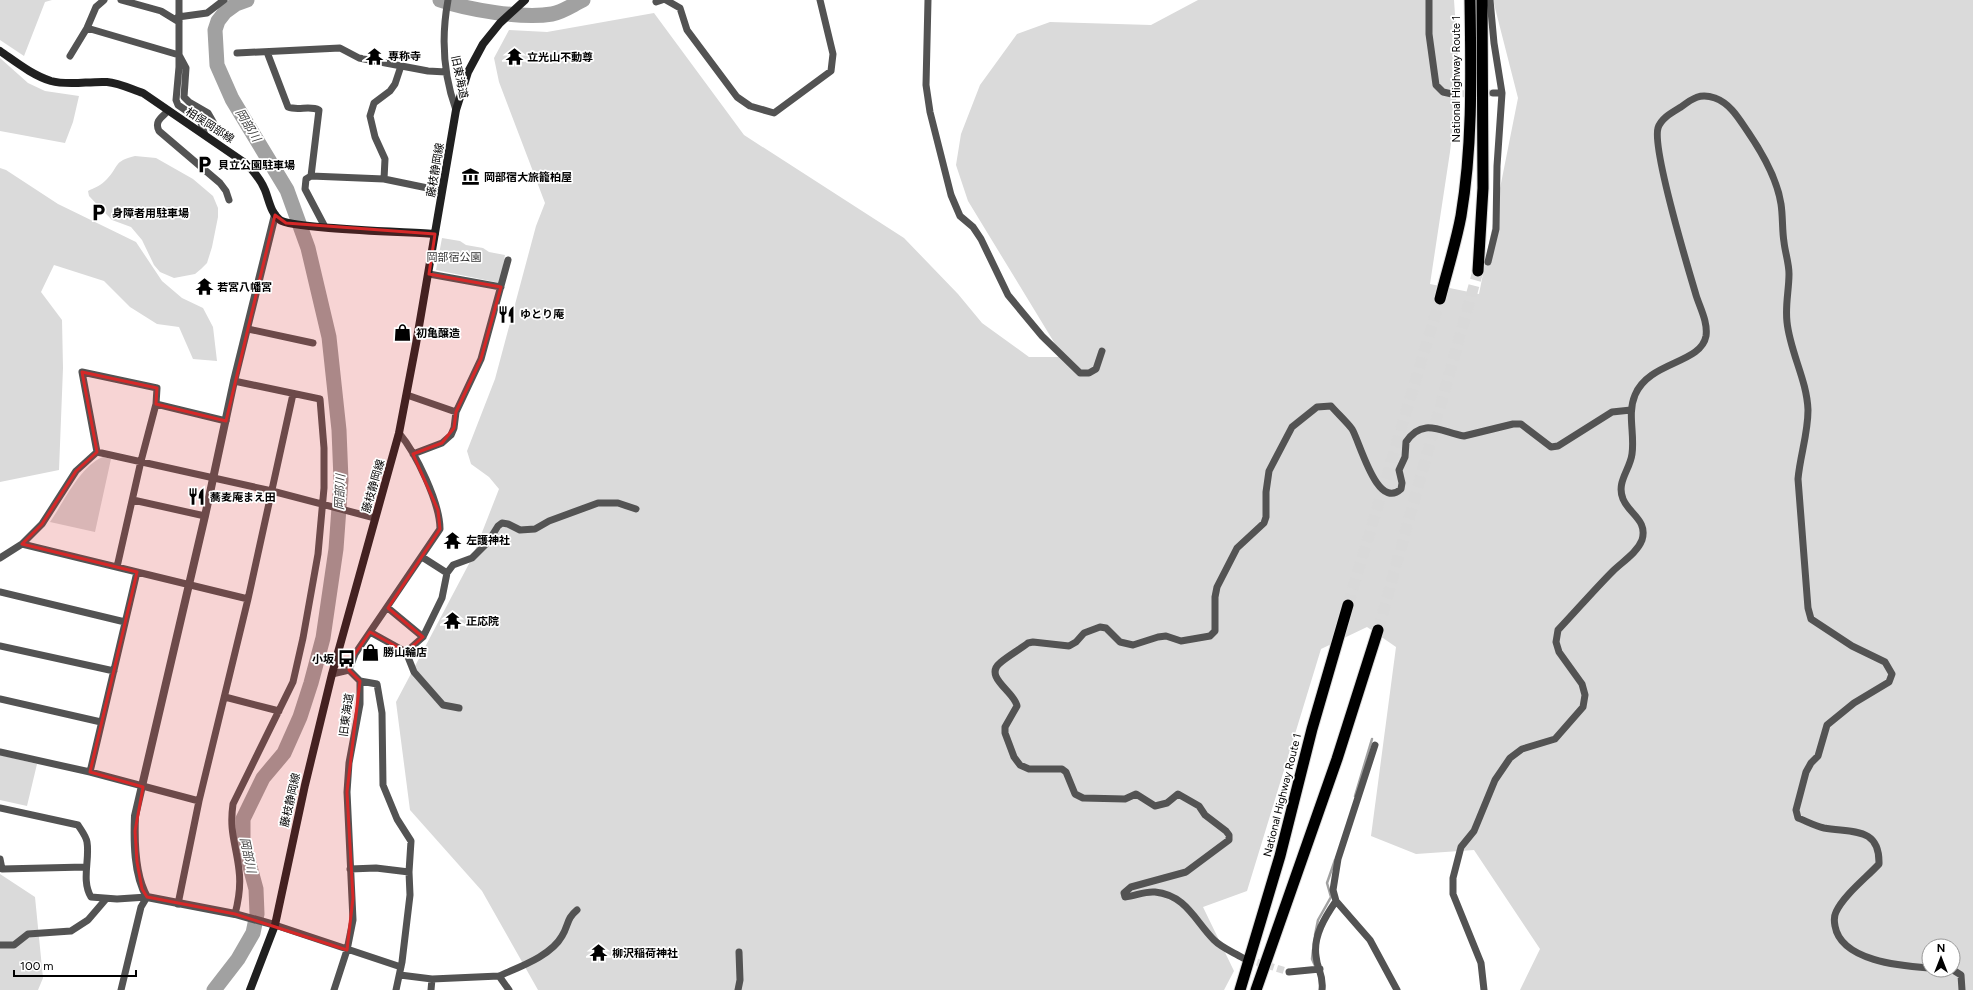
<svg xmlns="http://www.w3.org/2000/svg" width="1973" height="990" font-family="Figtree,'Noto Sans JP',sans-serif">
<rect width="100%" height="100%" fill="#fff"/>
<path fill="#dadada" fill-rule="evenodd" d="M0,0H52L45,2L24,56L0,40Z
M1198,0H1454L1459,73L1450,152L1430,284L1479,294L1518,98L1493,0H1973V990H1520L1540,949L1474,850L1416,854L1371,836L1396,647L1367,627L1321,649L1247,891L1203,907L1234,971L1224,990H538L482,891L410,810L396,702L472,558L499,489L489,477L471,464L467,451L495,379L536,226L545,203L499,82L494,58L509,30L547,32L654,13L744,135L904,238L958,294L982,323L1029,357H1063L968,201L956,165L961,134L980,85L1017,34L1050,22L1151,25ZM1929,946H1953V970H1929Z
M0,58L28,83L45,91L79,96L73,122L65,143L0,131Z
M135,156L156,158L193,179L213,196L218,208V217L212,247L207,263L201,269L195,274L174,278L160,272L154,265L142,240L131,227L112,220L89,196L88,191C94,188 102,185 107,179C119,167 113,161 135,156Z
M0,168L6,170L58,204L136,242L162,281L182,298L203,308L213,327L217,361L193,359L179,327L157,324L130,307L104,281L54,265L41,292L62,320L63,368L59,470L0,482Z
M442,238L460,241L466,245L483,248L489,252L505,255L500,283L436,270Z
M103,457L111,459L95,532L50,522C64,502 80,466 103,457Z
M0,755L37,764L27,806L0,800Z
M0,874L35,897L43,978L38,990H0Z"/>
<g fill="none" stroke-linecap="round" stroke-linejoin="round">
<path stroke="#a1a1a1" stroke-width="2.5" d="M1355,796L1372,739
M1315,935L1318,920L1331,897L1327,883L1335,860
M1313,950L1312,959L1316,968"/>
<path stroke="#a1a1a1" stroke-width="15" d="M440,0C468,10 523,19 552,14C563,12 574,4 583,0
M214,990L238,959L253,933L257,914L256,889L243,841V819L263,778L284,753L300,717L311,683L323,638L336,549L341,480L339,430L329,337L308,248L287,190L232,99L217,65L215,30L218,21L225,12L236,4L247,0"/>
<path stroke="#d9d9d9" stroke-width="7" stroke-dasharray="7 3.5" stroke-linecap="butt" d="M1452,94L1493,93
M1247,959L1289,972"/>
<path stroke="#d9d9d9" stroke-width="11" stroke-dasharray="11 5.5" stroke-linecap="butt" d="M1348,605L1440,299
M1378,630L1478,271"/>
<defs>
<path id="trunk" d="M1478,271L1483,188L1482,0
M1440,299C1447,271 1456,243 1461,216C1473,144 1471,72 1470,0
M1240,990L1280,856L1312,729L1348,605
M1256,990L1337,759L1378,630"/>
</defs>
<use href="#trunk" stroke="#dbdbdb" stroke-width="13"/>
<path stroke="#535353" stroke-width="7" d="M121,0L161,11L179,22
M179,0V67L176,100L178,105L200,120L205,135
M448,0C441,38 443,74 456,110
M666,0L680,8L687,30L737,97L750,106L774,113L831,71L833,54L820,0
M928,0L926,85L930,112L951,195L960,216L973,227L981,239L1008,295L1042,336L1080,373H1089L1096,369L1102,351
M1429,0V34L1436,85L1443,92L1452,94
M656,2L662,0
M178,17L207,13L224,0
M87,28L179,55L186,68L184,97L189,102L208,113L216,127
M267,52L288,107C298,111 310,105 319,110L311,176
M237,53L340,48L359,58L428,71L446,72
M70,56L87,28L96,7L104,0
M1493,93H1502
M168,111C162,117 154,121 159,131L220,183L226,191L229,200
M384,179L385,159L375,137L370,116L374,103L390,91L395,84L401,66
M325,227L305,189L306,179L311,176L384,179L442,191
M1488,262L1496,229L1497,166L1502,93L1494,43L1490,0
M429,274L501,287
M248,329L313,343
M234,381L320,399L324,448V488L318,554L303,638L293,682L233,804C229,832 236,844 239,870C241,885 239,899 235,914
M407,395L456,412
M156,404L226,421
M97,452L82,372L157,388L156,404L141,461L117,567
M413,454L442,443L451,435L454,428L456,412L481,359L508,260
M133,500L205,516
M22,544L248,599
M422,557L447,573
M0,558L22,544L42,524L76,471L97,452L272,491L375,518
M0,592L125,622
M388,608L423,637
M370,632L406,652
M0,646L114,671
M332,674L349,670
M360,681L377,684L382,713L383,785L397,819L411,841L409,872L410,895L402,962L396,990
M225,697L279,711
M0,699L101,722
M459,708L443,705L414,672L406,652L423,637L442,598L447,573L453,565L472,558L488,542L498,526L502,523L508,524L520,530L535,529L549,521L598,503H618L636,509
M1375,745L1338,859L1333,890L1336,901L1370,940L1397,990
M0,752L90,772L199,801
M90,772L137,572
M0,808L78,825C81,830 86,836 87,842C90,860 81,880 91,897L117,899L147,897
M0,859L2,869L85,867
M350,869L376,868L409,872
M178,904L199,801L248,599L293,394
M275,925L401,967
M0,945H14L28,934L71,931L88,920L106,899
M1243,958C1233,952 1222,948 1214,940C1195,921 1186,895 1155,892C1144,891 1136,896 1125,897L1124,893L1131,887L1186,872L1229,840V835L1226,831L1205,815L1199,806L1178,794L1167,803L1155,806L1136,794L1125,799L1083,798L1075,794L1066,772L1062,769H1029L1020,765L1014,757L1005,733V727L1017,706C1015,692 983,677 1000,663C1008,656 1019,650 1028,643L1033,642L1069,646L1076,642L1084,633L1100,627L1106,628L1120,642L1133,645L1158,637L1166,636L1181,641L1210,636L1215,631V597L1217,587L1237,548L1264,523L1266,517V492L1269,471L1292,427L1317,407L1331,406C1338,414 1346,421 1352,429C1360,442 1377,511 1401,489L1402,483L1399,470L1405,457L1406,442C1423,416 1443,433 1464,436L1513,424H1521L1551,447L1558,446L1612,412L1631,410
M1953,970L1961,975L1962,990
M1289,972L1320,969
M400,975L432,979L499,976L509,990
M499,976C519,967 551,956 562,936C569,925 566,919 577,910
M121,990L141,907L147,897
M334,990L347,950L353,920L347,792L349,763L360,704V681L349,670L355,654L440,529C440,503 416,453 399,433
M431,990L432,979
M738,990L740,980L739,952
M1322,990C1324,974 1317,970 1316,956C1313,936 1325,917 1336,901
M1484,990L1481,963L1453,894V878L1461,847L1474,831L1495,780L1510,758L1522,749L1555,739L1583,707L1585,695L1582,684L1559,652L1556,642L1558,630C1576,611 1594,590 1613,571C1622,562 1637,553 1642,540C1648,520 1629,514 1623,499C1616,482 1630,470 1632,454C1635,434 1627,414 1635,395C1649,361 1701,364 1706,336C1708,322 1700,308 1696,295C1688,268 1652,149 1658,128C1661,118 1673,112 1681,107C1693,98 1700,93 1715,98C1731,104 1739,119 1748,132C1763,154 1777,178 1781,204C1783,217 1782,230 1784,242C1785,252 1789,263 1789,274C1789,290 1785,305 1787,322C1790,352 1807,380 1808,410C1808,434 1800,456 1798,479L1808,608L1811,619L1852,646L1885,662L1892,674L1889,682L1854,703L1827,725L1818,756L1811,763L1806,772L1796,810L1798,818C1806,821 1815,826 1824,828C1851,833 1880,826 1879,864C1866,878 1844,895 1836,912C1834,916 1834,921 1835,926C1841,961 1901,966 1929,968"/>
<path stroke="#535353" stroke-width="8" d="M275,215L234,381L205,516L135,816C134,841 134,875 147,897L235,914L275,925"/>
<path stroke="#202020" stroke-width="8" d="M0,51C16,62 32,75 51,81C69,86 88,81 107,82C119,83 131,89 143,93L248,165C255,173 261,180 265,190C269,200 271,214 280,220C292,229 411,232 435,234
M250,990L275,925L305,785L332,674L399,433L416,344L456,110L468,72L483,44L500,23L525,0"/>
<use href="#trunk" stroke="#000" stroke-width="11"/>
</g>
<path fill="#d62828" fill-opacity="0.2" stroke="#d62828" stroke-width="3" stroke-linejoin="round" d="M275,215L286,223L435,234L429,274L501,287L481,359L456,412L454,428L442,443L413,454L438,510L440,529L388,608L423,637L406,652L370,632L355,654L349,670L360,681L347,792L353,898L347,950L235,914L147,897L142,889L137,862L135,831L143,787L90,772L137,572L22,544L42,524L76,471L97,452L82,372L157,388L156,404L226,421Z"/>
<defs>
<symbol id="temple-bare" viewBox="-9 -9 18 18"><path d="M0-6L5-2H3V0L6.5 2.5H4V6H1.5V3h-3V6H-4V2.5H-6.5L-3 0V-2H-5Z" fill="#000" stroke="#fff" stroke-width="2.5" paint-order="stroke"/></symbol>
<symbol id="parking-bare" viewBox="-9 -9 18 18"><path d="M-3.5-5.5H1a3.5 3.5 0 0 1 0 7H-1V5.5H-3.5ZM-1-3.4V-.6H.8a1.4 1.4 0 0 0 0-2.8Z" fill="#000" stroke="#fff" stroke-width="2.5" paint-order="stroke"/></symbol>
<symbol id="museum-bare" viewBox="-9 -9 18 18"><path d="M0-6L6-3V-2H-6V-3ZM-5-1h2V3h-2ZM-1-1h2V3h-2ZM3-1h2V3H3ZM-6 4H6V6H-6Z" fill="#000" stroke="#fff" stroke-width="2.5" paint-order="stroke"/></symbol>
<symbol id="restaurant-bare" viewBox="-9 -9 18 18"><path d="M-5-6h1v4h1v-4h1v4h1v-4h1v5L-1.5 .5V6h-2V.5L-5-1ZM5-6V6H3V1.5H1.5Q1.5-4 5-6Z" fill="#000" stroke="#fff" stroke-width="2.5" paint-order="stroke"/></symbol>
<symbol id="shop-bare" viewBox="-9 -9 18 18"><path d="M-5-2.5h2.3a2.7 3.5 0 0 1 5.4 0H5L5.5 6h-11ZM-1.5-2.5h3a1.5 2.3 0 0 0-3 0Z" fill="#000" stroke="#fff" stroke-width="2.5" paint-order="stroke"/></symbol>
<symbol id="bus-bare" viewBox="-9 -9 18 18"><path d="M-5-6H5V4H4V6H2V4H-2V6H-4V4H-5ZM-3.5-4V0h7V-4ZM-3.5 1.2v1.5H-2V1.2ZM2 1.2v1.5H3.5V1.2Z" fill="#000" stroke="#fff" stroke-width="2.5" paint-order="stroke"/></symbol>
</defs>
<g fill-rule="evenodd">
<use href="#temple-bare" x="362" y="44" width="25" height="25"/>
<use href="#temple-bare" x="502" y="44" width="25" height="25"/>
<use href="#parking-bare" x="192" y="152" width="25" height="25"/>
<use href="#museum-bare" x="458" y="164" width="25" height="25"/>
<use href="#parking-bare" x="86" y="200" width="25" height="25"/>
<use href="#temple-bare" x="192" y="274" width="25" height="25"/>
<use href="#restaurant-bare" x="494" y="302" width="25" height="25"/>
<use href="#shop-bare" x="390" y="320" width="25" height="25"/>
<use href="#restaurant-bare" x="184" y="484" width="25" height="25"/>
<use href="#temple-bare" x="440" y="528" width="25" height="25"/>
<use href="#temple-bare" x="440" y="608" width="25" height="25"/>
<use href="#shop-bare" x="358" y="640" width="25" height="25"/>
<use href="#bus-bare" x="334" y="646" width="25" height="25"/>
<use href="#temple-bare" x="586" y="940" width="25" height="25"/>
</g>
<g text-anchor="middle" stroke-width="3.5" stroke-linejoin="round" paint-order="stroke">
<g font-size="11" font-weight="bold" fill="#000" stroke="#fff" text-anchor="start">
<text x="388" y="60">専称寺</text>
<text x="527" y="61">立光山不動尊</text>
<text x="218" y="169">貝立公園駐車場</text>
<text x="484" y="181">岡部宿大旅籠柏屋</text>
<text x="112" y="217">身障者用駐車場</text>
<text x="217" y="291">若宮八幡宮</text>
<text x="520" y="318">ゆとり庵</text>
<text x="416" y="337">初亀醸造</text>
<text x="210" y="501">蕎麦庵まえ田</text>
<text x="466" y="544">左護神社</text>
<text x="466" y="625">正応院</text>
<text x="383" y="656">勝山輪店</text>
<text x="334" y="663" text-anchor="end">小坂</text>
<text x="612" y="957">柳沢稲荷神社</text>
</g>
<g font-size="11" fill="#000" stroke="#fff">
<text transform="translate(460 77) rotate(78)" y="4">旧東海道</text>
<text transform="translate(1456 79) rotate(-90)" y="4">National Highway Route 1</text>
<text transform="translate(210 125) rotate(33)" y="4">相俣岡部線</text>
<text transform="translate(435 170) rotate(-80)" y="4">藤枝静岡線</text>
<text transform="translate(373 486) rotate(-74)" y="4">藤枝静岡線</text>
<text transform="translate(346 715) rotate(-82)" y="4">旧東海道</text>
<text transform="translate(1282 795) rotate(-76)" y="4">National Highway Route 1</text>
<text transform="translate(290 800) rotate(-77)" y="4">藤枝静岡線</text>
</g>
<g font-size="11" fill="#313131" stroke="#fff">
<text x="454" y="261">岡部宿公園</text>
</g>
<g font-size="12" font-style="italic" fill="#424242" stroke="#fff">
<text transform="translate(248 125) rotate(59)" y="4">岡部川</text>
<text transform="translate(340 492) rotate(-88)" y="4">岡部川</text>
<text transform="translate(248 855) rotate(78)" y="4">岡部川</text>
</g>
</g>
<g transform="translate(1941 958)"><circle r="19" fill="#ffffff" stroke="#999999"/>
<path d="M0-3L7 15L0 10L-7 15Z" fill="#000000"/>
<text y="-6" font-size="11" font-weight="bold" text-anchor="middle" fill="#000000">N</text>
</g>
<path d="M14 970v6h122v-6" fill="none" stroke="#000000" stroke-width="2"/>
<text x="20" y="970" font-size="12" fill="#000000" stroke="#ffffff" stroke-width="3" paint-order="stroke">100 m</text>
</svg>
